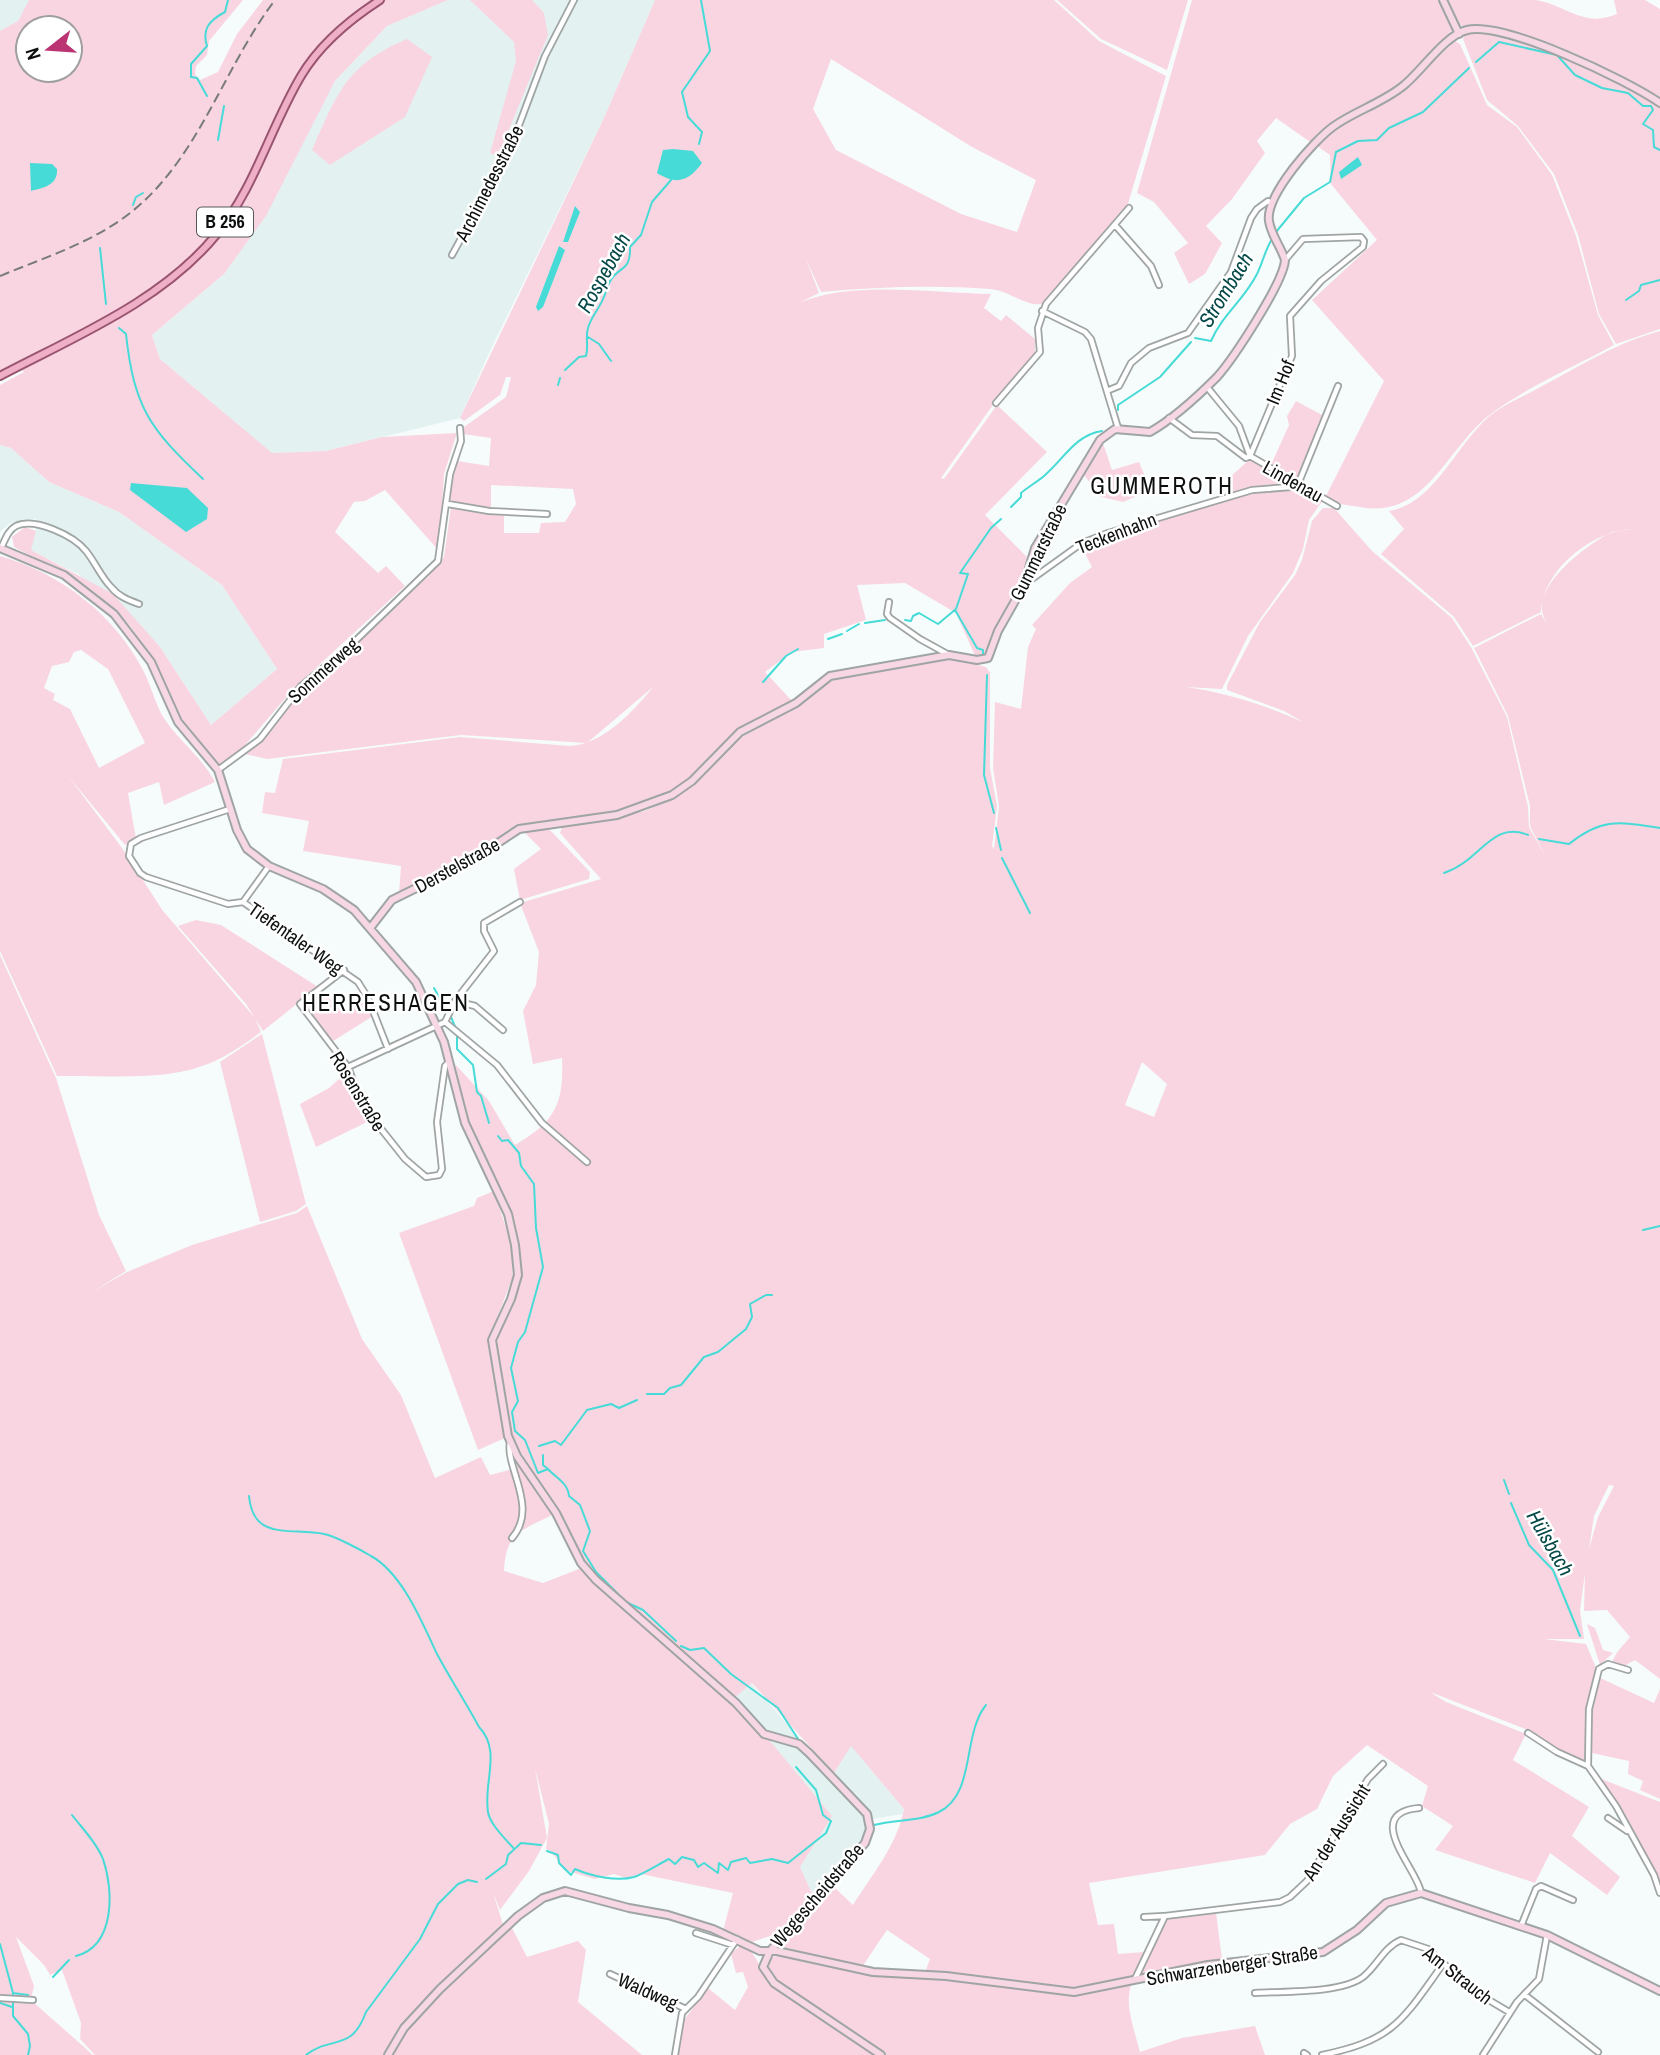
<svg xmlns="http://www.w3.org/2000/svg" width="1660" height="2055" font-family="'Archivo Narrow',sans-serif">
<rect width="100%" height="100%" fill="#f6fcfc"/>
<path fill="#e3f2f1" d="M0,0H29L18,21L0,31Z
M448,0H655L603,120L491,349L460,418L326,451L271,453L160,359L152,335L224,274L302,144L335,81L387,26Z
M0,445L11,448L49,482L119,512L222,585L277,669L211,725L160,647L78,574L30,550L36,531V519L10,523L0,532Z
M751,1683L810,1750L799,1741L769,1732L733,1699Z
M770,1741L798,1746L831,1778L864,1815L867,1823L862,1842L814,1898L800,1867Z
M851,1745L904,1809L903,1814L872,1819L834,1773Z"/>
<path fill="#f9d5e1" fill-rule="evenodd" d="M29,0H243L209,41L207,55L196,66L195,74L200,80L218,72L237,34L263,0H448L387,26L335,81L266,216L224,274L152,335L160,359L272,453L326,451L382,437L457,433L444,474L439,551L385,490L365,501L354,502L335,532L378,573L386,566L405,586L294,688L240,751L219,765L180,718L158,669L131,627L79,582L14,547L12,537L25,527L36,531L31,550L113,594L160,647L211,725L277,669L222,585L119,512L49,482L11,448L0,445V385L24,372L16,363L0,371V31L18,21ZM28,28H70V70H28Z
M470,0H532L544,13L548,35L498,156L490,153L516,61L514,42Z
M655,0H1054L1099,41L1166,76L1127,207L1042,304C1024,306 1008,290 990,289C934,285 876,287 821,292L806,259L819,293L799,303C851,280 933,293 991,294L984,308L1001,321L1006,315L1035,339V355L995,402L941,478L944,479L997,405L1047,452L985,515L1029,559C1020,586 1004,607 995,632C991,642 992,650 984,657L976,658L956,613L905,583L857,585L866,620L824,634V648L792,652L765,672L793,702L739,731L687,782L669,794L616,813L518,827L464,862L399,894L401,866L303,851L309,821L262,813L265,792L275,793L283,759L460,737L570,746C603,744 633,712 653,687L587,743L461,735L267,759L245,754L294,695L351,646L397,600L428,577L444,557L451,507L504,514V533H539L541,523L565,522L576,504L573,489L491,485V508L450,502L453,473L457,461L489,466L491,438L463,434L464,427L506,397L511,377H506L500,395L464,421L460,418L603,120ZM831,59L972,147L1036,180L1017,232L961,214L836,150L813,109Z
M1057,0H1188L1167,70L1101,39Z
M1192,0H1440L1453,28L1451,35L1401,85L1332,124L1313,144L1276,118L1257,141L1265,153L1232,199L1206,226L1222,243L1205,274L1189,284L1174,253L1188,243L1154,202L1137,193Z
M1446,0C1475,0 1505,0 1534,0C1564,3 1583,29 1617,14L1614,0H1645L1660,9V329L1616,344L1599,314L1578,235L1554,174L1518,126L1487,100L1463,39L1465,34L1478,32L1557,52L1643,96L1645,91L1558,46L1458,25Z
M407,39L432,57L405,117L330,165L312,150C338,92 346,65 407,39Z
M1455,41L1460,44L1487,105L1517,127L1552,175L1576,236L1598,315L1614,345C1574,367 1529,386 1492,413C1447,446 1427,520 1360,507C1346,505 1337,505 1326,496L1384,381L1312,300L1377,240L1331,184L1330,155L1317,146L1333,129L1404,89Z
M1660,331V1679L1635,1660L1624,1666L1612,1663C1615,1652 1624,1645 1630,1637L1607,1610L1584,1611L1585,1573L1580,1610L1584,1639H1544L1586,1644L1597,1670L1588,1703V1753L1584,1762L1557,1750L1528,1730L1430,1692L1446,1702L1526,1734L1513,1760L1589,1807L1572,1836L1620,1877L1607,1895L1550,1853L1535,1883L1435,1850L1453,1826L1422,1806L1428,1786L1367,1745L1333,1776L1317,1809L1290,1824L1265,1855L1089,1883L1098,1925L1114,1924L1118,1954L1144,1952C1122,1999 1127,2004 1140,2052L1182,2038L1255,2026L1265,2055H884L774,1979L767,1965L769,1959L778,1955L872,1975L923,1977L930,1959L887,1930L862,1967L783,1947V1942L821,1905L833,1886L853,1905C872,1875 897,1845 904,1809L851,1746L834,1773L752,1683L733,1699L585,1566L559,1511L512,1439L494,1347L521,1277L509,1212L469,1123L455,1064L489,1101L515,1145C555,1122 564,1104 562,1058L533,1064L523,1011L536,985L539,952L520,903L601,879L560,833L562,827L645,811L676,797L729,744L793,708L825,682L947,657L986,667L990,673V768L997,806L992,846L994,849L999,806L993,768L995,702L1021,709L1028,647L1036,629L1032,625L1070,583L1092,567L1081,546C1130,525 1200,502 1252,492C1268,488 1287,494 1299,484L1323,500L1309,520L1303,549L1293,573L1248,636L1222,689L1186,687C1227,693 1265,705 1303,722L1284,711L1227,690V685L1260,622L1295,575L1302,560L1312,521L1323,508H1334L1372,551L1452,618L1472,649L1507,717L1528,807L1529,827L1545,856L1530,826V806L1508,716L1474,648L1541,614L1554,635C1550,628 1543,619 1542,610C1539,581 1587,545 1610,533C1616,530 1625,531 1631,529C1591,532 1543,570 1541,612L1473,646L1454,617L1381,554L1404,529L1389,511C1435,504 1457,442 1492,414C1508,402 1527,395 1544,385C1582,365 1618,342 1660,331ZM1142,1062L1167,1084L1154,1117L1125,1105ZM1609,1485L1614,1486L1598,1517L1589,1549L1594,1516Z
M1296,401L1322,415L1297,479L1271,465L1289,425L1287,416Z
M1103,443L1112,470L1139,462L1151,490L1123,502L1101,497L1084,475Z
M1249,460L1291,481L1292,484L1233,493L1229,478Z
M0,556C60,573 114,614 143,670C152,687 156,709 168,724C183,744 203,759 215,782L164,805L159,782L128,793L136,839L125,845L69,777L122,848L163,911L255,1018L261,1032C242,1046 222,1060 199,1067C159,1081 100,1075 57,1076L0,951ZM81,650L108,669L145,743L99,768L70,709L53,700L55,694L44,688L52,666L69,662L74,652Z
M549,829L590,872L589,879L520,900L514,869L541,849L522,830Z
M196,920L221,925L318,987L263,1031L246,1004L178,926Z
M0,955L56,1078L99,1215L126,1271L92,1292L127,1272L192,1245L297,1213L307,1206L362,1339L401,1395L435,1478L481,1457L490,1475L517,1468L516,1458L554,1514C522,1531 506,1531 504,1571L543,1583L584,1567L717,1688L770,1741L832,1816L800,1867L814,1898L782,1932L752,1942L723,1931L733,1893L641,1874L626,1878L614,1874L595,1879L564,1870L552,1852L546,1849L549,1824L535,1768L547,1838L529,1871L500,1910L493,1892L504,1928L440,1987L386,2055H95L80,2039L81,2023L62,1970L50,1975L44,1965L16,1937L34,1986L31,1999L0,1997Z
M321,990L343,1013L367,1000L373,1016L333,1041L303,1005Z
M262,1034L306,1204L296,1211L260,1222L220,1062Z
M349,1070L367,1122L316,1147L300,1104L329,1088Z
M494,1191L511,1243L513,1276L489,1339L505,1438L478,1450L399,1233L474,1206L477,1198Z
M1587,1624L1595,1628L1603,1650L1613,1653L1600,1665Z
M1598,1677L1654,1703L1660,1689V1799L1640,1790L1643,1781L1628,1774L1629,1761L1592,1753V1704Z
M1599,1778L1660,1802V1888L1618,1804Z
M1216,1913L1222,1959L1138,1975L1167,1918Z
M511,1926L527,1957L578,1941L586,1950L578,2002L642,2055H389C421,2004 467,1966 511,1926Z
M741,1945C760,1953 758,1972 772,1985L877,2055H677L681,2024L708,1988L735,2010L748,1987L743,1972L736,1973L731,1954Z
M0,1999L32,2001L93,2055H0Z"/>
<path fill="#46dbd7" d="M673,149L693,151L702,163C688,182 676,185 657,173L663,150Z
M1358,157L1362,165L1341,179L1339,172Z
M30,163L52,164L57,169C58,185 44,188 31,191Z
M575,206L580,212L568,242H563Z
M559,246L565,250L543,307L538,311L536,307Z
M131,483L187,488L208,508L207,519L186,532L130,490Z"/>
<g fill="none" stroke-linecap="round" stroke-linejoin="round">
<path stroke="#46dbd7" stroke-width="2" d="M1476,62L1499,42L1557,55L1575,75L1602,88L1628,93L1643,106H1651L1653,110L1643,124L1653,130L1654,147L1660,150
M207,96L197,78L191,77V64L207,46C202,30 208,21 225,12L228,0
M218,140L224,106
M699,144L702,132L688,117L682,92L710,51L701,0
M133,205L136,197L143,193
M1276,232L1304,198L1330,182L1336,152L1358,141L1377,140L1389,128L1423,112L1469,68
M100,248L106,304
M1626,300L1639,291L1641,285L1660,280
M119,328L126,334C134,408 150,429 203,479
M588,337L599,344L611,361
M1195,338L1211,341C1222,315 1244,300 1257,274C1263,262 1265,250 1272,239
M565,370L579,357L586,356C589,346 585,337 588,328C591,317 599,309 603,299C606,294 606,288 609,283C618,265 631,273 630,247L641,235L652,202L671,180
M558,385L560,378
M1118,410V405L1160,377L1191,342
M1011,507L1021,497V493C1028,487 1037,482 1044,476C1064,459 1075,435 1102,431
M955,610L977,648L983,650V656
M905,620L911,621L913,616L919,613L938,624L956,609L968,574L960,573L991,528L1001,519
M865,623L885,620
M847,631L859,624
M828,639L842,634
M987,675L984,775L994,813
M763,682L786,656L798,649
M996,828L1001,850
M1539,839L1569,844C1602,817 1620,822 1660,828
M1002,858L1030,913
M1444,873C1481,861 1491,820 1528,835
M434,988L447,1011
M451,1017L456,1029
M457,1037V1049L473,1065L477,1092L481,1096L489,1123
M498,1136L502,1141L508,1140L519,1153L521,1166L534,1184L536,1228L543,1267L525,1332L518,1342L511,1368L518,1401L512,1412L515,1431L525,1440L538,1473L548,1469C556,1478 568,1483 569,1496L580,1505L590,1531L583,1551L596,1572L626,1602L643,1610L676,1641
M1643,1230L1660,1226
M647,1394H664L670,1388L681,1385L704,1357L718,1352L746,1329L752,1317L750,1304L766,1295H772
M539,1446L555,1441L561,1445L587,1410L611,1404L619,1408L637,1400
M543,1455V1465L548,1469
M1504,1480L1509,1494
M249,1496C253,1542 292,1527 324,1534C335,1536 361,1550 371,1556C402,1573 422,1622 436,1652C449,1677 465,1701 479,1727C502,1751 483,1782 488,1812C490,1825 506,1839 514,1849
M1511,1503L1529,1545L1553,1570L1580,1636
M681,1646L690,1650L704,1648L731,1674L778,1708L800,1742
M72,1815C82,1828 97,1843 103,1859C114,1891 115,1946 76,1956
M874,1825C895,1819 919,1822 939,1812C976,1794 962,1734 986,1705
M547,1851L558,1855L559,1863L571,1875L575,1869C591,1876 617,1882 634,1877C643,1874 659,1864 669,1859L675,1864L682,1857L694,1860L698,1867L704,1863L718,1873L719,1863L728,1870L731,1862L746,1858L750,1863L772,1859L788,1863L826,1833L831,1821L823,1815L816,1790L796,1767
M486,1879L506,1864L508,1855L521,1843L541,1845
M0,1944L13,1993V2016L28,2034L30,2046L28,2055
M53,1977L69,1960
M13,1993L28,1995
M0,2003L12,2007
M306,2055C331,2035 351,2053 366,2012L420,1939L438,1904L458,1884L468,1880L477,1882"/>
<defs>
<path id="street" d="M1115,225L1151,266L1159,285
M452,255L510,149L545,56L574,0
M1042,311L1085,332L1091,339L1118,428
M1207,387L1239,426L1250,456L1337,506
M1109,390L1119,386L1131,363L1149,348L1188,333L1231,272L1251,218L1257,209L1268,201L1272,203
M996,403L1040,352L1038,328L1046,304L1129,208
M1169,418L1192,435L1217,436L1246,458L1250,456L1292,356L1290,316L1321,281L1363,247L1364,241L1361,237L1303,239L1285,260
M448,504L489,511L547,514
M1,548C5,540 8,530 16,526C35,517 74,536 86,551C95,562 101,577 111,587C118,596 128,600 139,604
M1025,584L1082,543L1108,533L1252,490L1291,487L1299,482L1338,386
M889,602L887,614L890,618L920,639L949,655
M218,770L260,739L301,686L350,646L438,561L450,474L461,441L460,428
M230,809L141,838L131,844L129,856L140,873L146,877L228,904L243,902
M269,866L243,902L358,982L368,998L388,1049
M344,970L300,1004L348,1067L362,1104L374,1120L405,1159L426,1177L439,1175L442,1169L437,1122L445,1066L449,1062
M455,1001L475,1006L503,1030
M445,1022L497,1065L542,1123L587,1162
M348,1067L445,1022L455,1001L494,951L484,931V923L520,902
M510,1442C505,1468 539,1507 512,1538
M1528,1733L1557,1752L1588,1766L1616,1806L1654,1875L1660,1893
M1588,1766L1589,1709L1599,1669L1608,1664L1628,1670
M1419,1808C1360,1813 1419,1871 1421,1893
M1608,1818L1627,1831
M1144,1917L1164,1916
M1521,1926L1536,1889L1541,1886L1573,1900
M696,1933L733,1945
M610,1974L686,2009
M1135,1979L1165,1916L1280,1902L1290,1897L1307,1881L1368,1779L1383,1764
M1255,1993C1283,1991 1340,1994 1363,1977C1377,1966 1384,1947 1401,1940L1428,1949L1472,1990L1509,2012
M1525,1995L1598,2052
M0,1998L33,2000
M1304,2053L1307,2055
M675,2055L682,2013L698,1997L737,1939
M1322,2055C1394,2040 1402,2021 1443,1964
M1483,2055L1517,2002L1539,1979L1547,1935"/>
<path id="secondary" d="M1443,0L1459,34
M0,548L64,575L114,614L151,662L178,722L218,770L237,830L247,849L269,866L323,889L354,910L416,982L444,1042L465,1123L508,1214L515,1245L518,1275L511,1299L492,1340L508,1436L517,1456L556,1513L581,1563L596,1580L736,1703L764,1734L799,1744L809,1753L867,1814L870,1829L865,1843L770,1951L763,1967L774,1983L881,2055
M371,927L392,900L471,861L519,829L617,815L672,795L692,781L740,732L796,703L830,676L949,655L977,660L988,658L998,631L1024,585L1035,548L1100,440L1115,429L1150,432C1173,419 1198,396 1217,377C1233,359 1284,282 1285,260C1281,247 1271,235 1269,221C1265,196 1314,140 1334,126C1355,111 1382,103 1403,86C1421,72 1445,35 1467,30C1504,21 1627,80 1660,103
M388,2055L404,2028L440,1989L518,1916L543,1898L565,1891L629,1908L668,1915L713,1929L760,1951H777L873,1972L946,1976L1074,1992L1208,1965L1323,1952L1357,1930L1386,1903L1421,1893L1547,1935L1660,1991"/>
<path id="primary" d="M0,376C74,337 162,301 216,235C255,188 270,128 301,76C320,44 349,20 380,0"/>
</defs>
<use href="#street" stroke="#9fa4a4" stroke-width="8"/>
<use href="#secondary" stroke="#9fa4a4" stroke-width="10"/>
<use href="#primary" stroke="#99546f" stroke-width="10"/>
<use href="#street" stroke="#fff" stroke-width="4.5"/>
<use href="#secondary" stroke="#f7d7e3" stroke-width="6"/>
<use href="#primary" stroke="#efafc7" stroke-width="6"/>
<path stroke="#787b7b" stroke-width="2" stroke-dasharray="10 5" stroke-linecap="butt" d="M0,276C41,259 85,245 122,219C197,166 221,71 275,0"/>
</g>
<g text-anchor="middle" stroke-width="5" stroke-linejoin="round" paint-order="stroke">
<rect fill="#fff" stroke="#565858" stroke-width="2" x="197" y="207.5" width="56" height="29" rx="5"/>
<g font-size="18" font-weight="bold" fill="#0e1010">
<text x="225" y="228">B 256</text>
</g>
<g font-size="19" fill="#0e1010" stroke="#fff">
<text transform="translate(489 183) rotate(-63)" y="7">Archimedesstraße</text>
<text transform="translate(1280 382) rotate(-68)" y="7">Im Hof</text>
<text transform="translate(1293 481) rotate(29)" y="7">Lindenau</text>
<text transform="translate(1116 533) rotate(-21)" y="7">Teckenhahn</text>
<text transform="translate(1038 552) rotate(-64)" y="7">Gummarstraße</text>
<text transform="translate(323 670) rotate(-42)" y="7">Sommerweg</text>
<text transform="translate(457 865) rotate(-29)" y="7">Derstelstraße</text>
<text transform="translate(296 938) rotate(35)" y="7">Tiefentaler Weg</text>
<text transform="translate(358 1091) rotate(59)" y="7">Rosenstraße</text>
<text transform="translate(1336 1832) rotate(-58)" y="7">An der Aussicht</text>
<text transform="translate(817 1895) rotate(-49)" y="7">Wegescheidstraße</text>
<text transform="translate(1232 1965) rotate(-9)" y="7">Schwarzenberger Straße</text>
<text transform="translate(1458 1975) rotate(38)" y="7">Am Strauch</text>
<text transform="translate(648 1991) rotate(24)" y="7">Waldweg</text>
</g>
<g font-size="21" font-style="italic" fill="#044847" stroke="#fff">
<text transform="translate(604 273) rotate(-61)" y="7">Rospebach</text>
<text transform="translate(1226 290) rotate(-58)" y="7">Strombach</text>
<text transform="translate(1550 1543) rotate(60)" y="7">Hülsbach</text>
</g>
<g font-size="23" letter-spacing="2" fill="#0e1010" stroke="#fff">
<text x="1162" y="494">GUMMEROTH</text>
<text x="386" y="1011">HERRESHAGEN</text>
</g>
</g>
<g transform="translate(49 49) rotate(253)"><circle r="33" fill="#ffffff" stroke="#9f9f9f" stroke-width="2"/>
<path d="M0-5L12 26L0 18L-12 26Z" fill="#bb3372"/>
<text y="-10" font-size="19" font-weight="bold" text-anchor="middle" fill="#0e1010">N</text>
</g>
</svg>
